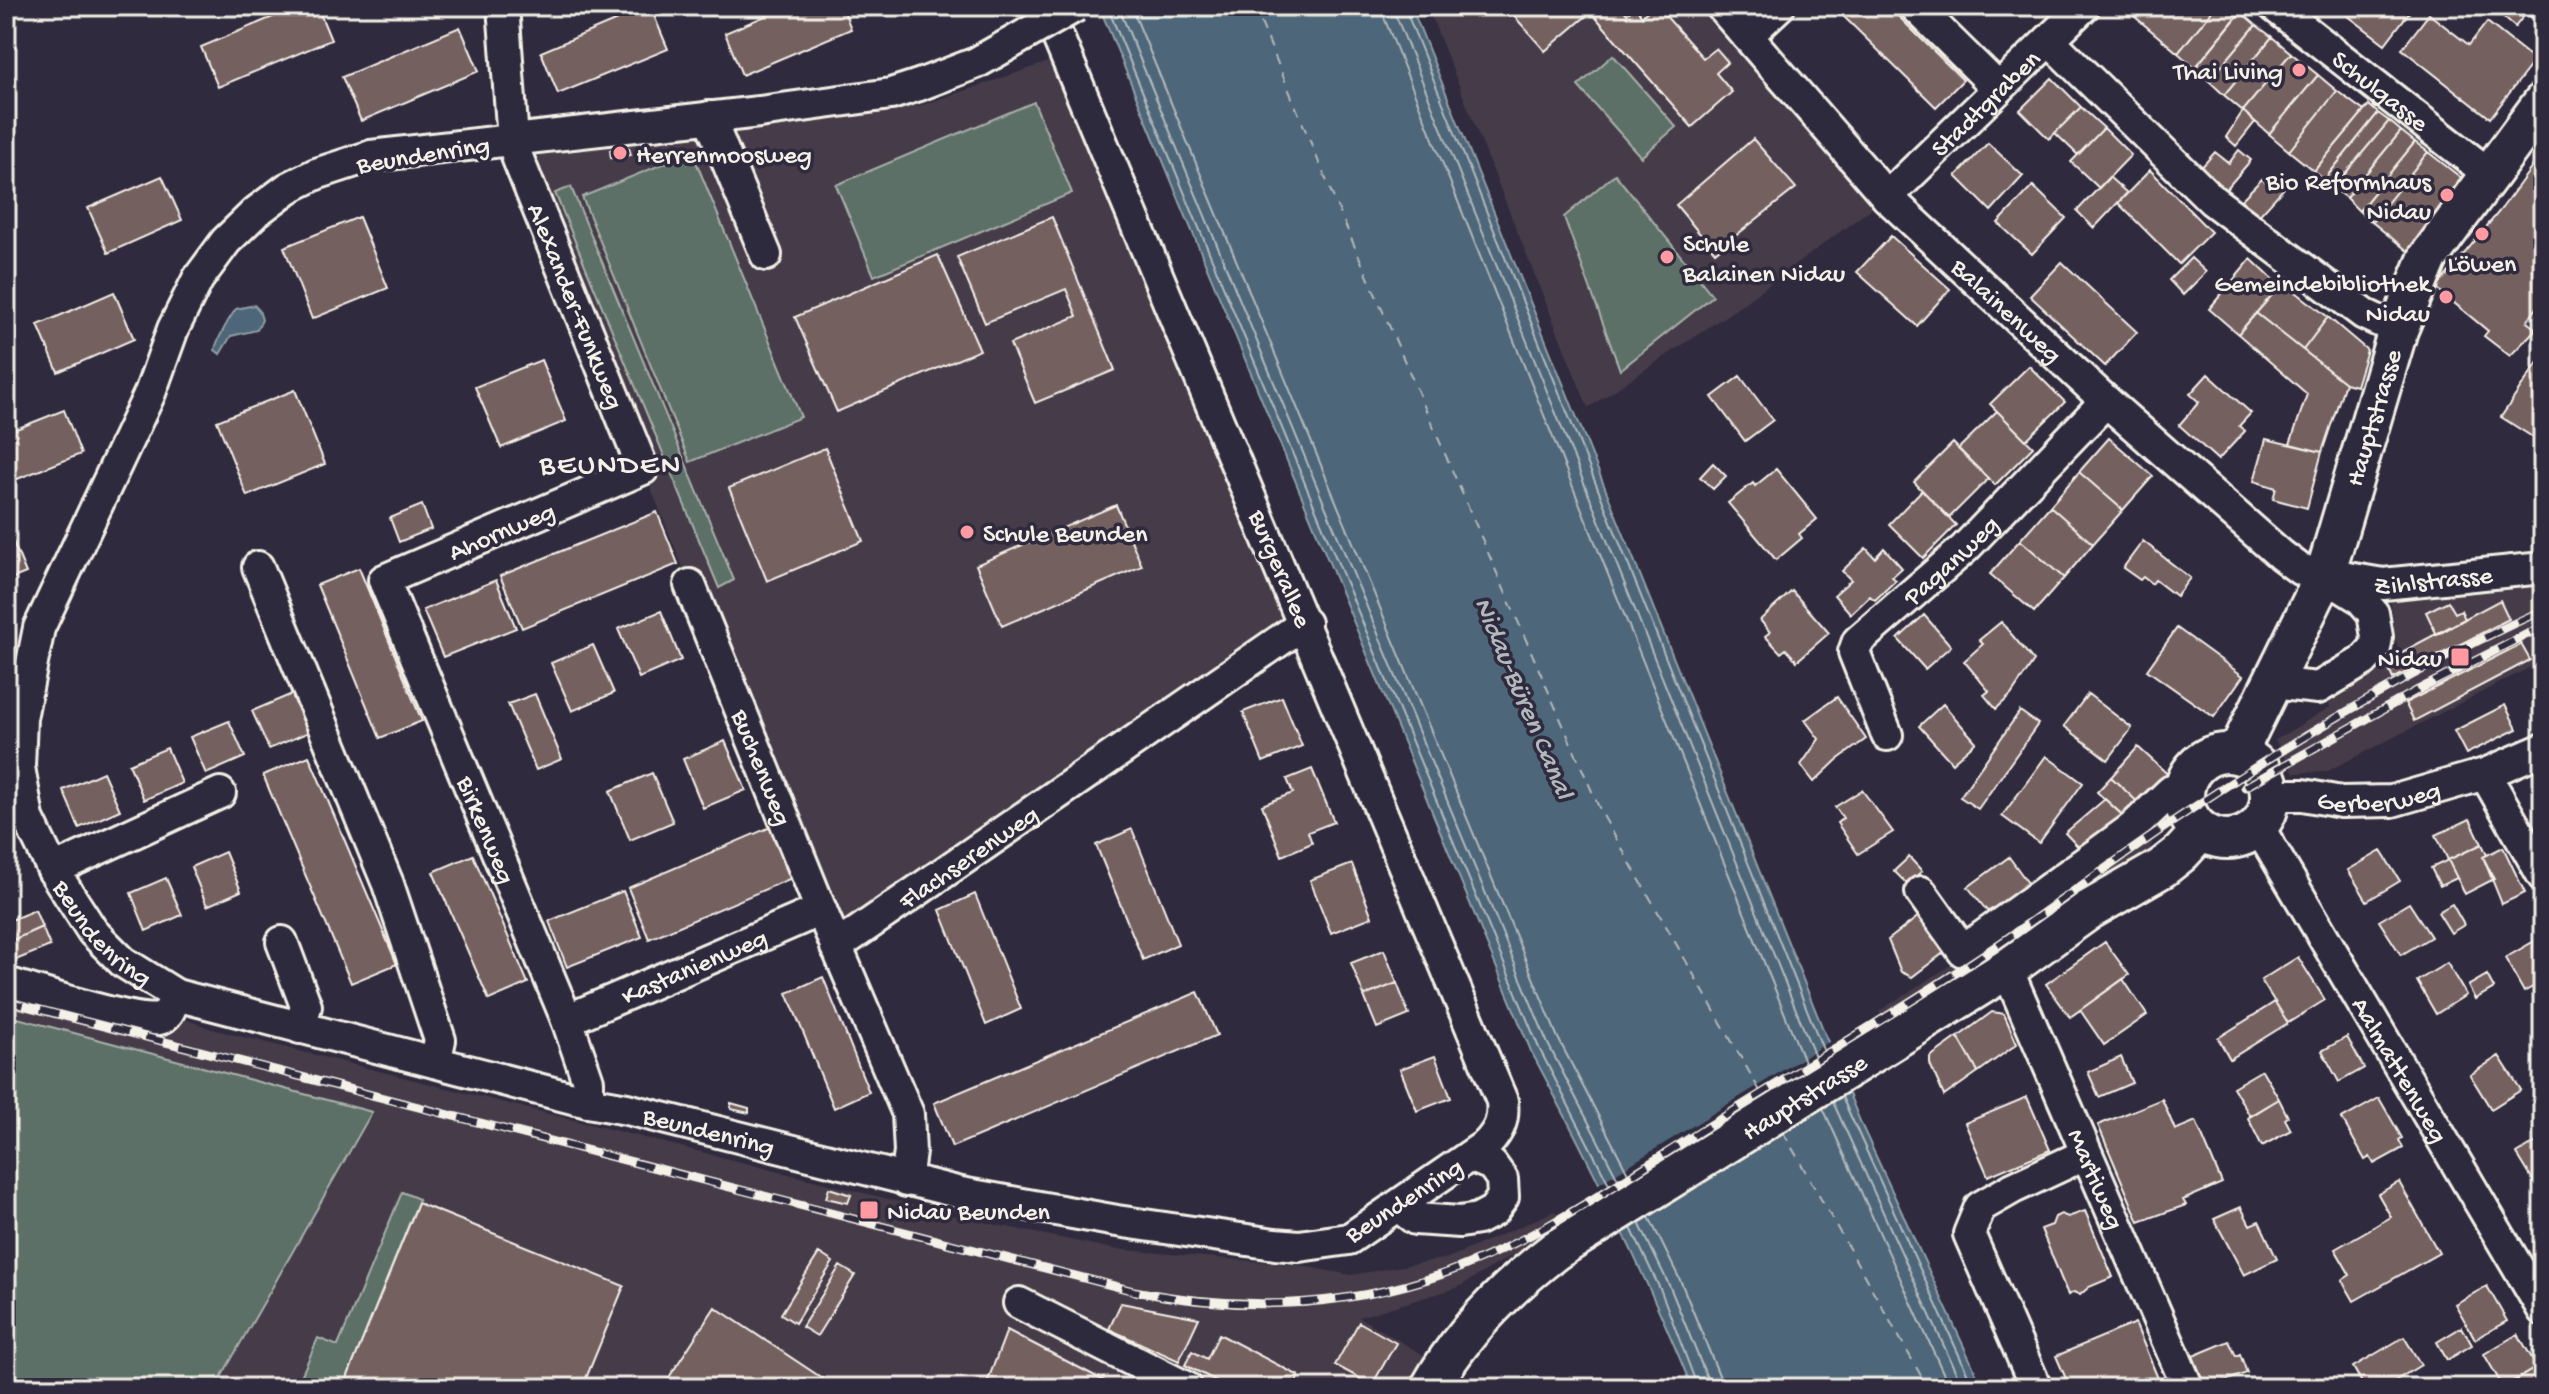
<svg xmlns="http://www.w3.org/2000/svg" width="2549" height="1394" font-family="'Gochi Hand',sans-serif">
<rect width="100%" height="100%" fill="#2f2a3d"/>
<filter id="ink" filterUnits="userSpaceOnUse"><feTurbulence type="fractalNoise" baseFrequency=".0125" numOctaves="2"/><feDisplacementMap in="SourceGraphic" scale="16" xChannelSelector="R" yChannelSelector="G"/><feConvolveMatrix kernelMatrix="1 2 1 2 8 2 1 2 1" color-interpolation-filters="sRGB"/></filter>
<g filter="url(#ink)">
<path fill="#443a48" d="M1427,6H1721L1887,197L1736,309L1588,408Z
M1066,56L1305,623L836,947L518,159L513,140L919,106Z
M2543,575V653L2535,657L2533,666L2326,772L2294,773L2275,740L2330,707L2327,697L2399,659L2390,599Z
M2161,814L2148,856L2040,922L1969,973L1887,1024L1879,1011L1977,948Z
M6,983L168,1013L212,1029L964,1218L1114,1249L1298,1265L1351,1275L1448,1258L1555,1211L1564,1225L1457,1288L1359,1317L1442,1366L1430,1388H215L372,1112L6,1015Z"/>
<path fill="#5b6f68" stroke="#a8b0a8" stroke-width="2" d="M1613,55L1676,127L1641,157L1578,86Z
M1034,102L1072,193L874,276L836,185Z
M692,152L801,417L690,462L582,197Z
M1615,174L1713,296L1620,370L1564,217Z
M571,187L734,580L719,588L555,193Z
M6,1015L372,1112L215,1388H6Z
M402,1192L419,1199L343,1388H296L318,1338L338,1346Z"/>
<path fill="#4e6679" stroke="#909ea5" stroke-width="2" d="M1099,6H1411L1862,1126L1983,1388H1692C1645,1272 1590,1162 1531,1051Z
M254,305L259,310L262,320L257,330L231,336L220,354L215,350C216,341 230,317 236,309Z"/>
<path fill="#2f2a3d" d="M1832,1040L1853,1091L1621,1235L1597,1185Z"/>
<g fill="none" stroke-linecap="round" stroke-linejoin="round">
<path stroke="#b2b9bc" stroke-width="2" d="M1107,6L1539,1048L1612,1190
M1118,6L1548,1044L1621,1185
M1131,6L1558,1038L1631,1179
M1382,6L1385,20L1807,1069
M1394,6L1396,16L1817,1062
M1404,6L1826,1057
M1842,1097L1974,1388
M1833,1102L1963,1388
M1823,1108L1950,1388
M1649,1217L1681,1282L1719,1375L1721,1388
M1639,1223L1670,1287L1707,1378L1708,1388
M1631,1228L1661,1291L1698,1388"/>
<path stroke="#b2b9bc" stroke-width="2" stroke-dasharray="10 8" stroke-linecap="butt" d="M1254,6L1337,206L1601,812L1764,1098
M1783,1132L1928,1388"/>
</g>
<path fill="#756061" stroke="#f4f1e8" stroke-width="2" d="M299,6H317L331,40L218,87L201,47Z
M650,6L668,49L558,94L541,52Z
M789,6H842L851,29L742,75L725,33Z
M1508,6H1621L1627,14L1635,7L1642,16L1653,6H1657L1703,58L1716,48L1728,62L1716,73L1732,92L1692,127L1591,12L1545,51L1507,8Z
M1833,6H1888L1963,80L1936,107Z
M2122,6H2216L2178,53Z
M2216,6H2239L2243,9L2195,68L2178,53Z
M2335,6H2414L2385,44Z
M2508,6H2517L2526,13L2515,27L2501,15Z
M2517,6H2543V27L2526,13Z
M2241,12L2256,25L2209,81L2195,68Z
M2429,14L2469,45L2487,22L2535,60L2490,118L2402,49Z
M2256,25L2272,37L2224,95L2209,81Z
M460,27L479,71L361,121L342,77Z
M2272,37L2291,53L2243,111L2224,95Z
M2291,53L2318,75L2269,134L2243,111Z
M2318,75L2337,91L2289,151L2269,134Z
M2052,78L2081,107L2049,139L2020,110Z
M2337,91L2364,111L2314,171L2289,151Z
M2369,105L2378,113L2324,180L2314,171Z
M2081,107L2104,128L2078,155L2055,133Z
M2243,111L2255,122L2236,146L2226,137Z
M2378,113L2389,121L2333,188L2324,180Z
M2389,121L2401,131L2346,198L2333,188Z
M2104,128L2131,155L2099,188L2071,162Z
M2401,131L2415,142L2359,211L2346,198Z
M1753,139L1796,188L1715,252L1676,205Z
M2415,142L2428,152L2372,222L2359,211Z
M1988,143L2023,176L1991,211L1956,176Z
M629,148L631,155L611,158L610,150Z
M2239,150L2251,160L2222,194L2199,170L2215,152L2229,163Z
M2428,152L2464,180L2409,252L2372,222Z
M2543,152V299L2527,322L2536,329L2510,356L2484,336L2488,331L2436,288L2502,208Z
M2150,170L2211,232L2179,264L2118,203Z
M162,176L182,220L108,253L88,208Z
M2109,177L2127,193L2094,228L2077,211Z
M2262,179L2272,188L2278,182L2285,187L2256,219L2237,204Z
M2033,186L2066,218L2032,254L1998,223Z
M359,217L388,288L312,319L284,247Z
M1052,217L1115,370L1035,403L1010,344L1077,316L1066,289L985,323L957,257Z
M1891,236L1950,289L1917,326L1857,272Z
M938,255L980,350L837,412L795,317Z
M2191,258L2206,272L2183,295L2169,280Z
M2251,259L2280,286L2238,334L2209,309Z
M2062,262L2137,332L2105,366L2030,296Z
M2280,286L2285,289L2288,286L2328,317L2303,350L2256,313Z
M114,292L134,339L58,372L38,325Z
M2256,313L2345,383L2322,452L2290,444L2307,394L2238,334Z
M2328,317L2367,350L2356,386L2345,383L2303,350Z
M2543,355V442L2542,443L2501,417Z
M541,360L566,421L501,448L475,387Z
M2029,366L2065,402L2026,440L1990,404Z
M2208,374L2251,413L2239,426L2245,431L2218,460L2179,425L2199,402L2190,394Z
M1740,376L1773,420L1745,441L1712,397Z
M295,390L325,464L247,496L217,421Z
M64,410L81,454L7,483L6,433Z
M1997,411L2033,447L1995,485L1958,449Z
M2109,438L2153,476L2123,510L2079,472Z
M2266,439L2322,452L2307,508L2273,499L2276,488L2254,481Z
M1953,443L1988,479L1949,518L1914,482Z
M825,448L863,541L767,581L729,488Z
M1713,463L1726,476L1713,489L1700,477Z
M1776,469L1817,519L1799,534L1802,538L1776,560L1728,503L1753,483L1755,486Z
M2079,472L2123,510L2093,544L2050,506Z
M1922,490L1956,525L1923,558L1889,524Z
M422,505L431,529L399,542L390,518Z
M1116,505L1142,566L1002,626L976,565Z
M2050,506L2093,544L2064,578L2020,540Z
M657,512L678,564L522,628L500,576Z
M7,527L26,573L6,581V528Z
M2020,540L2064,578L2034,612L1990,574Z
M2143,541L2190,578L2176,596L2155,580L2152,584L2143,577L2140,580L2123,568Z
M1866,548L1875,558L1884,548L1902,568L1892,577L1896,580L1875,600L1870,596L1851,614L1834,595L1851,580L1842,571Z
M359,568L422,721L380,738L317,585Z
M496,580L516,628L443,657L423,610Z
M1792,591L1829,633L1797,661L1786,649L1781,653L1765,636L1770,632L1760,620Z
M2500,600L2509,619L2393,679L2385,661Z
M2448,601L2455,613L2461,610L2465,619L2437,635L2426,612Z
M661,611L681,660L639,678L618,629Z
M1924,615L1951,646L1925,669L1898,639Z
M2001,622L2034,661L2011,695L1996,709L1984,695L1989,691L1964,661L1983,644L1979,640Z
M2177,628L2243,676L2214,717L2147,670Z
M2521,644L2530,660L2414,721L2405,703Z
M593,645L614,693L572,711L551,663Z
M292,694L309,732L269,749L252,711Z
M535,694L562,759L536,770L508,704Z
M2088,694L2132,728L2108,760L2064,726Z
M1282,697L1302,746L1263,762L1243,712Z
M1837,697L1866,739L1837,760L1814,782L1801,765L1819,739L1805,720Z
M1943,704L1976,742L1952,763L1919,726Z
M2505,705L2517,729L2466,754L2454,731Z
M2020,711L2038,724L1978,809L1960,797Z
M229,721L245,757L206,774L190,737Z
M725,741L746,790L703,808L683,759Z
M2138,747L2174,780L2146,810L2111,777Z
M167,748L182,783L144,800L129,764Z
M309,756L397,964L351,983L263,775Z
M2046,756L2083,783L2039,843L2002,816Z
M1312,769L1334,822L1308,832L1312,843L1282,856L1262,805L1293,793L1287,779Z
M103,772L120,810L79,828L63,790Z
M652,773L673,822L630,840L610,791Z
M2111,777L2146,810L2133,825L2097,792Z
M1862,790L1893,832L1858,854L1837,823L1843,818L1835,807Z
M2105,799L2128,820L2087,856L2065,833Z
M2470,819L2482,844L2448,860L2436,835Z
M780,823L801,874L649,939L628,888Z
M1132,829L1178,944L1143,960L1096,845Z
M2482,844L2487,855L2483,857L2494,879L2465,894L2448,860Z
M2503,847L2525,893L2502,904L2483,857Z
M2381,851L2400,881L2367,901L2348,870Z
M225,852L241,891L207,906L191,867Z
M473,855L528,983L489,1000L433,872Z
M1909,857L1922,871L1907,884L1894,871Z
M2009,857L2036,894L2001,920L1992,908L1987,911L1968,887Z
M2448,860L2457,878L2440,886L2431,868Z
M1352,864L1372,917L1331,933L1310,880Z
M166,878L182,915L146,931L131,893Z
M623,891L642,937L567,967L549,921Z
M975,894L1021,1009L986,1025L940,910Z
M2409,903L2431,937L2401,955L2379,921Z
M2452,904L2464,925L2451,933L2438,912Z
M35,910L42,927L6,943V922Z
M1919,916L1946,951L1912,977L1901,972L1888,940Z
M42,927L50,946L6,964V943Z
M2543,936V981L2524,992L2505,958Z
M2105,942L2129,975L2070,1017L2046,984Z
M1384,950L1397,983L1364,996L1351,963Z
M2298,957L2325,1000L2288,1023L2261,980Z
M2447,963L2466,995L2436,1014L2417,981Z
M2487,975L2494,988L2475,999L2468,986Z
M823,977L869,1092L834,1108L787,993Z
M2123,979L2147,1015L2104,1045L2080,1010Z
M1397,983L1409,1015L1377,1028L1364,996Z
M1198,992L1217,1035L952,1147L934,1103Z
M2275,1002L2288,1023L2230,1059L2218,1038Z
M1992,1012L2004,1014L2017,1044L1978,1072L1958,1037Z
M1958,1037L1978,1072L1944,1096L1930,1064V1057Z
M2347,1037L2364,1068L2339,1082L2322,1051Z
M1435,1056L1451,1098L1417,1111L1400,1069Z
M2499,1056L2521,1090L2491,1109L2470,1075Z
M2121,1057L2132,1083L2099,1097L2088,1072Z
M2262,1070L2279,1099L2250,1116L2233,1087Z
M2027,1097L2050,1150L1988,1176L1965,1123Z
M2379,1098L2402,1138L2399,1140L2403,1148L2374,1164L2370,1157L2365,1160L2342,1119Z
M2162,1099L2175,1130L2196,1121L2222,1183L2183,1200L2186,1205L2139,1222L2098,1125Z
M2279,1099L2288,1117L2285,1119L2291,1130L2262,1146L2248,1118Z
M731,1103L749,1108V1113L731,1109Z
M2543,1138V1177L2534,1182L2517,1154Z
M2399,1182L2439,1253L2354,1301L2342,1280L2350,1275L2335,1249L2391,1217L2378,1194Z
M829,1188L851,1195L848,1203L826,1198Z
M418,1203L624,1286L582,1388H343Z
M2241,1207L2250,1225L2259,1221L2277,1259L2244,1275L2214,1219Z
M2085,1211L2113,1277L2089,1287L2080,1295L2074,1292L2068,1295L2041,1229L2052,1225L2055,1217L2061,1214L2068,1217Z
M819,1253L833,1262L795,1323L781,1314Z
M840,1266L855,1275L817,1336L802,1327Z
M2487,1286L2507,1321L2475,1339L2455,1304Z
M1121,1303L1199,1318L1179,1361L1109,1329Z
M715,1307L822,1378L816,1388H662Z
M1359,1322L1396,1343L1372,1385L1335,1365Z
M2135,1323L2162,1388H2070L2056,1356Z
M2462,1327L2472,1345L2447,1360L2437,1342Z
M1007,1330L1118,1388H985Z
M1219,1334L1299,1376L1293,1388H1230L1185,1365L1192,1351L1207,1359Z
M2518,1334L2537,1367L2503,1387L2484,1354Z
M2404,1337L2421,1365L2383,1388H2365L2353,1367Z
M2229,1341L2236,1356L2240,1354L2247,1373L2206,1388L2193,1356Z
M2537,1367L2543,1376V1388H2503Z
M1557,1378L1589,1384L1588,1388H1556Z"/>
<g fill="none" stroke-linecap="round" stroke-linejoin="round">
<defs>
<g id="minor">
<path id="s1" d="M503,6L513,140L518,159L643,469L384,580L567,1020L588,1081V1102"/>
<path id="s2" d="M1721,6L1887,197L2106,401L2281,555L2301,570L2383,584L2543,568"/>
<path d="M1915,6L1998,88"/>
<path id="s3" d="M2274,6L2489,174"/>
<path d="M1747,36L1779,6"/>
<path d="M2049,40L2212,200L2364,314L2398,330"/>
<path id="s4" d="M919,85L891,94L759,112L371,156L316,174L288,188L256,212L226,241L198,279L173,329L150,393L39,628L21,718L19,767L28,818L53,870L93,932L123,962L176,995L588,1102L627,1109L961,1193L1117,1221L1275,1244L1299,1246L1349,1239L1487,1144C1500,1130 1504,1119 1502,1101L1045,6"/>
<path d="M709,117L766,255"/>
<path id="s5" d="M1887,197L2084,6"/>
<path d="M258,567L388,884L440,1040L435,1062"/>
<path id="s6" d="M690,585L821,910L908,1114L910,1152L906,1181"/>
<path d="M2271,683L2318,688L2363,661L2375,648L2377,637L2373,613L2360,598L2333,581"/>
<path id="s7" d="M1887,735L1854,652L1858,641L1965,548L2106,401"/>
<path d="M2485,774L2543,876"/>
<path id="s8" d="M2270,795H2303L2341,802L2392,801L2485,774L2543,749"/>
<path id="s9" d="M2258,826L2543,1310"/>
<path d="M53,870L220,793"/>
<path d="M1921,892L1963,951L2131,829L2171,791L2183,789"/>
<path d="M282,942L306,1006L300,1028"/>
<path id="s10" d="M836,947L1305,623"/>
<path id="s11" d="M2007,969L2188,1388"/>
<path d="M6,983C36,991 134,1024 159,1019C169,1017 172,1004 176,995"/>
<path id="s12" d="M567,1020L821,910"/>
<path d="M1398,1206L1415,1219L1460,1222L1478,1219L1493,1211L1503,1197L1502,1179L1492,1165L1470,1156"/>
<path d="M1019,1303L1187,1388"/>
<path d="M2036,1388L1969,1234L1980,1207L2013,1188L2086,1154"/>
</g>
<g id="major">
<circle cx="2227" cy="796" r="43"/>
<path id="s13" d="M2237,754L2325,575L2398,330L2428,258L2543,102"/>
<path id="s14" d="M1430,1388C1461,1333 1506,1288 1556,1250L2007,969L2089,910L2162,868L2181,853L2201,831"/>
</g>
</defs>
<use href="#minor" stroke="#f4f1e8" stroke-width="36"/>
<use href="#major" stroke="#f4f1e8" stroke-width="44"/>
<use href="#minor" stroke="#2f2a3d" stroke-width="30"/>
<use href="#major" stroke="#2f2a3d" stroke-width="38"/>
<defs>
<path id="rail" d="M2245,787L2418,690L2543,626
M6,1001L1134,1291C1232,1310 1332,1309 1428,1279C1537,1244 1633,1172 1730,1113C1821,1056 1914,1002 2002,942C2064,899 2124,854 2187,812C2300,736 2419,666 2543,610"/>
</defs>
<use href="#rail" stroke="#f4f1e8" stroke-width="9"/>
<use href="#rail" stroke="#2f2a3d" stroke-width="6" stroke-dasharray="18" stroke-linecap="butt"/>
<defs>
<path id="minor-bridge" d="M919,85L976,63L1076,6"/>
</defs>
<use href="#minor-bridge" stroke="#f4f1e8" stroke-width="36" stroke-linecap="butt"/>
<use href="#minor-bridge" stroke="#2f2a3d" stroke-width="30"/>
</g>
</g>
<g fill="#ff9aa2" stroke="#2f2a3d" stroke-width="3">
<circle cx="2299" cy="70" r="8"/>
<circle cx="620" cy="153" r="8"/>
<circle cx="2447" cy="195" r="8"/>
<circle cx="2482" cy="234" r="8"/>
<circle cx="1667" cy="257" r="8"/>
<circle cx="2446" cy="297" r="8"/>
<circle cx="967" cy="532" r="8"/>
<rect x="2450" y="647" width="20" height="20" rx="4"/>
<rect x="859" y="1200" width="20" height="20" rx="4"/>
</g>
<g text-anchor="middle" stroke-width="7" stroke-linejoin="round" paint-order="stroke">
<g font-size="26" fill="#f4f1e8" stroke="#2f2a3d" text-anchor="end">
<text x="2283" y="79">Thai Living</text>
<text x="636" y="162" text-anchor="start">Herrenmoosweg</text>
<text x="2431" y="189">Bio Reformhaus<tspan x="2431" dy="30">Nidau</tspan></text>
<text x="1683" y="251" text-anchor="start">Schule<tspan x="1683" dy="30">Balainen Nidau</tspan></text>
<text x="2482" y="271" text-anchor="middle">Löwen</text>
<text x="2430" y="291">Gemeindebibliothek<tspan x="2430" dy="30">Nidau</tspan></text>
<text x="983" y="541" text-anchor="start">Schule Beunden</text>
<text x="2442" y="666">Nidau</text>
<text x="887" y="1219" text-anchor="start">Nidau Beunden</text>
</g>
<g font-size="26" fill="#f4f1e8" stroke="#2f2a3d">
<text dy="9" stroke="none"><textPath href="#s3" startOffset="136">Schulgasse</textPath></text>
<text dy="9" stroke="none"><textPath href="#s5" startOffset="136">Stadtgraben</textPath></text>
<text transform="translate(423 153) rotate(-9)" y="9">Beundenring</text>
<text dy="9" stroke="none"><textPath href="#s1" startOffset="312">Alexander-Funkweg</textPath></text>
<text dy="9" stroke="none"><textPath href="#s2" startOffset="418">Balainenweg</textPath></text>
<text dy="9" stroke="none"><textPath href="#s13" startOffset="364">Hauptstrasse</textPath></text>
<text transform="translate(501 530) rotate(-23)" y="9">Ahornweg</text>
<text dy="9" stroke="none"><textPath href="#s7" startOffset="224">Paganweg</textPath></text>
<text transform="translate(1282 568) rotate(67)" y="9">Burgerallee</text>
<text dy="9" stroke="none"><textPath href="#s2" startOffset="944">Zihlstrasse</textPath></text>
<text dy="9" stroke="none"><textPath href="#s6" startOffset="196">Buchenweg</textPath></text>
<text dy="9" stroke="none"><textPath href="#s8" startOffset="110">Gerberweg</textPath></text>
<text dy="9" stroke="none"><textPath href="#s1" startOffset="1040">Birkenweg</textPath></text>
<text dy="9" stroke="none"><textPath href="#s10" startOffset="160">Flachserenweg</textPath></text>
<text dy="9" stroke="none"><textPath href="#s4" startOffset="1486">Beundenring</textPath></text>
<text dy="9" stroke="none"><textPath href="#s12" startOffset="138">Kastanienweg</textPath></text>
<text dy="9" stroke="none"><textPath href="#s9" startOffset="282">Aalmattenweg</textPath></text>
<text dy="9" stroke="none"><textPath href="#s14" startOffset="480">Hauptstrasse</textPath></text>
<text dy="9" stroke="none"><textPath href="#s4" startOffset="2134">Beundenring</textPath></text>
<text dy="9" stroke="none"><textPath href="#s11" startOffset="228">Martiweg</textPath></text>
<text transform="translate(1403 1199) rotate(-33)" y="9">Beundenring</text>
</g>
<g font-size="28" font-style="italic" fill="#b2b9bc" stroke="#2f2a3d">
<text transform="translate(1526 697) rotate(67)" y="10">Nidau-Büren Canal</text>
</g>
<g font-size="30" letter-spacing="2" fill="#f4f1e8" stroke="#2f2a3d">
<text x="611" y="473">BEUNDEN</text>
</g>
</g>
<rect width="2549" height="1394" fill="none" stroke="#2f2a3d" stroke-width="32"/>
<rect x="16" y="16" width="2517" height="1362" fill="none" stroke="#f4f1e8" stroke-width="3" filter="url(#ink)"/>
</svg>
